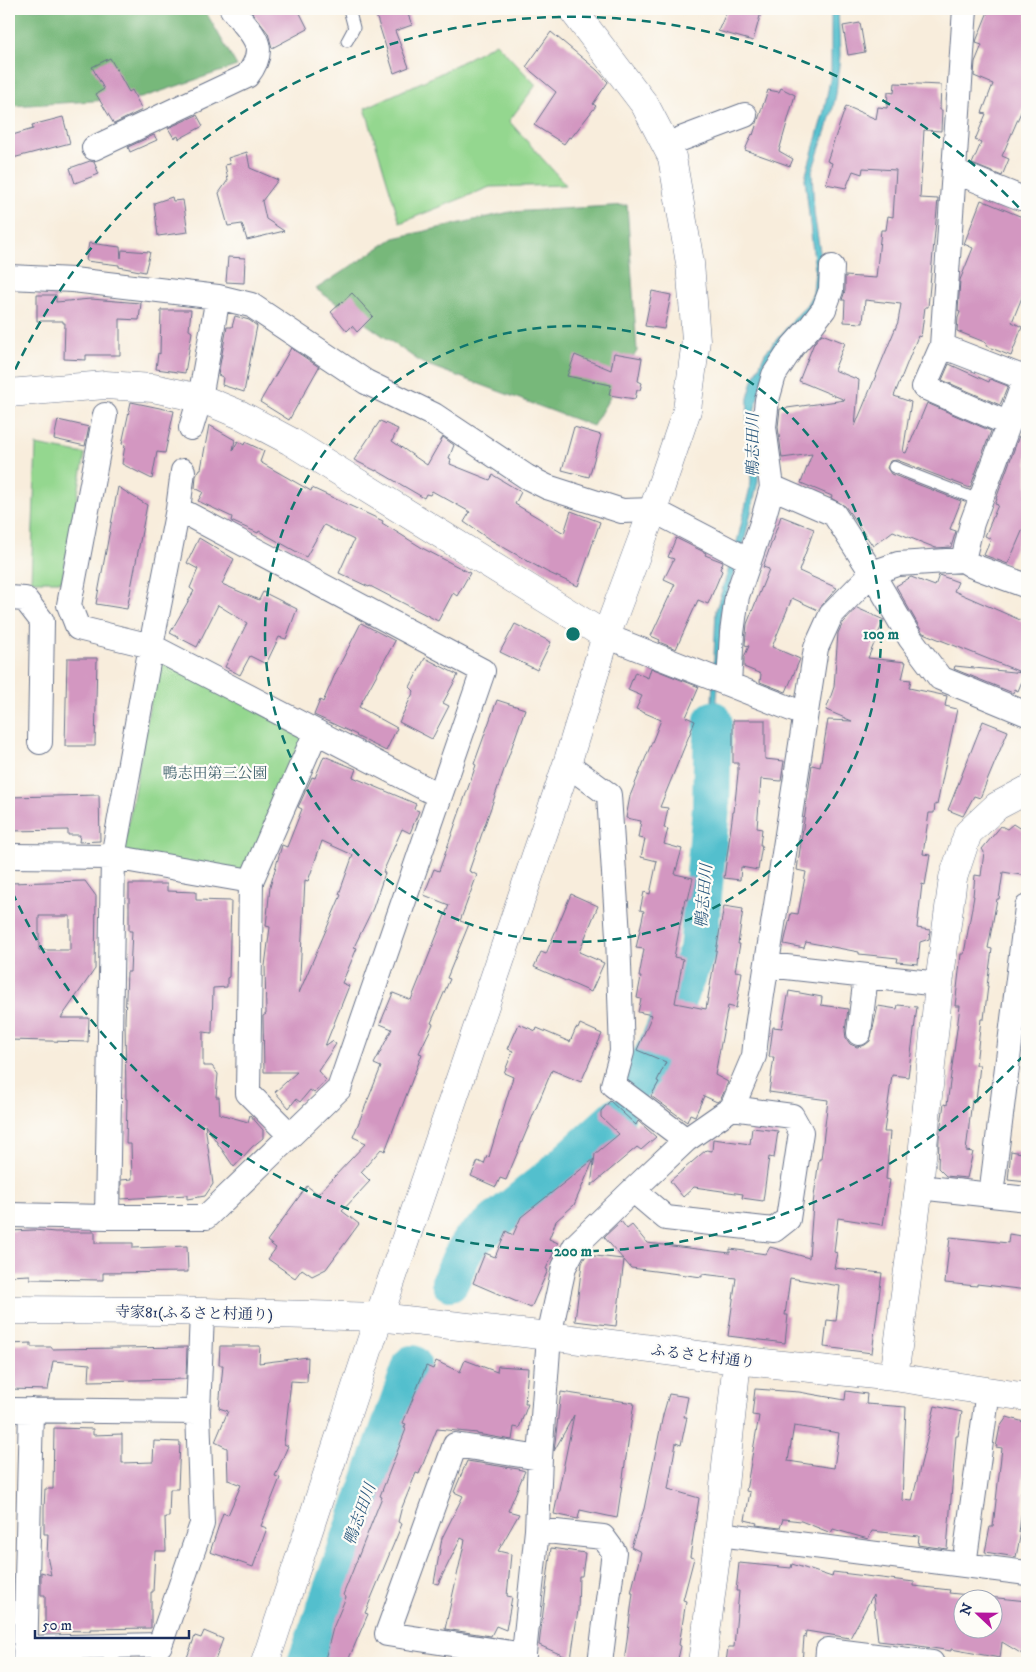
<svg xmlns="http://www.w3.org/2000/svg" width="1036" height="1672" font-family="'IM FELL DW Pica','Noto Serif JP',serif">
<rect width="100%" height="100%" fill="#fdfcf7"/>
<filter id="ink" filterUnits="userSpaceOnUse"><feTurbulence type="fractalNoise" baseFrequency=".02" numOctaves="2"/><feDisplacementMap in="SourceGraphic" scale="10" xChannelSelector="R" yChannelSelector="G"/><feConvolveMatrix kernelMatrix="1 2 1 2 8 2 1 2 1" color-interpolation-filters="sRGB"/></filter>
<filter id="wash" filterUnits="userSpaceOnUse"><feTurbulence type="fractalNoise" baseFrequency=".0096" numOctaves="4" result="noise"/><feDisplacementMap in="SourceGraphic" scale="20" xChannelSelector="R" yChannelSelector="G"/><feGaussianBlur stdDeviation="1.12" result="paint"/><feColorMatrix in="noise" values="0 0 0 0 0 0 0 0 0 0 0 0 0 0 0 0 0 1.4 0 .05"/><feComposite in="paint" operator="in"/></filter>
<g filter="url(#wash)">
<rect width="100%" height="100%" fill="#f8eddc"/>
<path fill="#94d78f" stroke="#588376" d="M496,43L536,85L509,121L566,185L490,187L400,223L365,108L441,73Z
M36,445L85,454L62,581H31Z
M158,659L316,732L251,881L122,859Z"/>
<path fill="#77b87a" stroke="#49746c" d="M9,9H204L237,66L141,98L12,106L9,93Z
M627,205L637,351L593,426L422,363L316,289L394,238L510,212Z"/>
<path fill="#52bfcd" stroke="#367796" d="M831,9H838L840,55L836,94L832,112L812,171L814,213L823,271L816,305L764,375L754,412L758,444V481L742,552L721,611V652L714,732V772H709L716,610L738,538L751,483L750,452L747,420L748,398L753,380L765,353L807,304L813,293L815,270L805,178L824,111L831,75Z"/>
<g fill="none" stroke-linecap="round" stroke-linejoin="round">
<path stroke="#52bfcd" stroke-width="38" d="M636,1083L656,1050L698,950L711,808L713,720
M450,1282L461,1257L470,1242L552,1175L616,1117
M306,1663L412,1364"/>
</g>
<g id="blocks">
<path fill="#d397c1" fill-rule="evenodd" d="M249,9H298L308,29L272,48L268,33Z
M397,9H406L412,25L395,31L409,67L394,73L376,15Z
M728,9H762L753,41L718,31Z
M989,9H1027V98L1002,156L1009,159L1002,176L972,164L981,143L975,140L986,114L982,113L993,84L974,76L975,62L982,45L976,43L977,39Z
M860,23L865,52L848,55L843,26Z
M551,32L597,70L608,82L593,104L596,106L571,138L569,137L564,144L534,125L556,92L526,67Z
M110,58L129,92L132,90L142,110L114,124L96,94L104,89L92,67Z
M895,83L941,85L940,110H942L941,131L924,130L920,198L938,199L928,307H925L921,337L918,336L894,396L911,402L903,452L906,453L927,403L991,431L970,488L897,460L890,461L887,468L891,474L961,501L950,529L956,531L951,547L936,548L893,531L873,546L845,506L831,498L832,496L801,483L812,454L782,458L778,427L780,409L845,400L799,381L814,343L822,334L845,343L834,370L859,380L855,426L898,322L901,304L865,300L863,323L844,322L845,300H842L845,291V276L876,278L881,230H886L888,216L893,217L896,170L863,168L862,174L853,171L846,188L826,184L832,163L827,161L846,106L876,119L878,107L887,108L888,92L894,93Z
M781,88L795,95L779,151L793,159L790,166L745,150L752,134L753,135L768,90L779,92Z
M197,115L203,126L179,139L178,136L174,138L168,128Z
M63,117L70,143L9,159V136L33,129L32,125Z
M154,135L157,140L130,152L128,147Z
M247,152L250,168L278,180L262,201L266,219L284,231L247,240L242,224L228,226L219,193L228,180L225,165L230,164L228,158Z
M90,161L94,162L99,174L75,183L70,168Z
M172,197L173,201L183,200L188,232L158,236L154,203Z
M981,200L1027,219V285L1012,322L1022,327L1011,356L986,346L987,343L957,331L958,318L960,312L958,311L960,280L973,248L964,244Z
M89,243L120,247L121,258L122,250L150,252L145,272L119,267V265L86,261Z
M228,257L245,258L244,283L226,282Z
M652,291L671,295L664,329L645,326Z
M352,293L373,316L357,332L352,326L347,331L331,312Z
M37,295H56V302L91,299L141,303L139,320L120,319V355H86V360L64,359L65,323H63V321H37Z
M161,310H191L189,330L192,332L185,373L156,369L158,353L160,354Z
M235,316L249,320L257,326L244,392L222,385L223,377L218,375L227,327H232Z
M291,348L319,367L289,420L260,402Z
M614,353L642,358L638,381L642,383L640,390H637L635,399L609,395L611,385L567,376L575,355L611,370Z
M949,364L989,382L990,379L1008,386L1000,405L942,380Z
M131,402L174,411L165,453L157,452L152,479L122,464L125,445L122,444Z
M58,420L89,427L85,446L54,439Z
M380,421L398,429L392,441L427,465L443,437L454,445L449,458L451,459L450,464L490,480L493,475L521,492L515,504L564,533L571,511L600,522L578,586L547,572L489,539L464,522L470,512L432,491L430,495L426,494L424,498L376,470V471L354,460Z
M209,425L235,440L233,450L238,441L244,445L245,442L264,451L260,462L311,491L312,488L383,521L382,523L424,549L470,573L457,596L453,593L438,621L370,586L369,587L339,573L354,540L324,525L306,557L259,531L258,533L231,521L232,517L198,501L203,492L195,488L196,476L200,469H201Z
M574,427L601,435L589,477L562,470Z
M1019,436L1027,439V531L1023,529L1008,564L984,555L991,539L985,536L998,505L995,504L997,499H996Z
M118,487L147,505L127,609L96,604Z
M781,516L814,529L799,571L837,588L818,610L792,598L772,647L800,659L786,692L760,682L761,674L744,667V657L749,646L745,645L747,624L769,569L763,567Z
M199,538L234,559L222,584L259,600L263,592L297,609L286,639L279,637L266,664L250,656L240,675L225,667L247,623L218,605L197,647L170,633L194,591L190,588L198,569L187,563Z
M676,538L706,553L705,555L723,562L720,569L722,571L708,604L698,600L676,649L659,642L660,640L651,636L675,584L664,579L674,559L668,557Z
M939,575L958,582L954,591L1027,623V675L1025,674L1018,691L1014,689L1013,693L954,669L955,666L1023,673L923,633L921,630L896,586L911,577L935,586Z
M857,608L884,620L868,658L906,662L902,679L911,680L909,688L947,696L945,706L957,709L937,805L935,804L934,813H929L923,854L930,855L925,885L922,884L917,928L930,930L929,939L920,942L918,964L897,962L898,958L859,954V952L806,942L804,948L784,944L791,913L798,914L806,872L797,870L812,765L820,767L828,720L852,721L826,710L834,687L838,633L843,623Z
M361,623L395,641L359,707L397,728L386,751L356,736L357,735L314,715L320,700L323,702L336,672Z
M515,624L551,642L537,670L500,652Z
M67,658H97L95,746H65Z
M425,658L458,675L443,703L449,706L432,739L399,722L414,691L410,687Z
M651,668L699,687L686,717L695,721L660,807L668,808L664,828L668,829L664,844L682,849L675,874L693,878L688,900L685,899L674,957L683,959L675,1003L706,1009L724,906L743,909L738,944H740L735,971L742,972L736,1008L728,1006L715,1075L728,1082L721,1099L717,1102L704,1096L695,1116L690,1114L687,1122L651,1096L659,1082L657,1081L666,1062L637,1050L652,1015L638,1012L641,999L637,998L641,977H639L644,949L636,948L644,911L640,910L644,892L650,894L657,861L641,857L645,839L638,838L641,821L626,818L630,796L661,720L636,709L642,696L628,690L635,672L648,678Z
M497,700L525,709L469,871L477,875L460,921L469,924L447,978L450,979L431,1023L433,1024L419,1053L422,1054L385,1151L381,1149L361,1172L370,1181L342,1211L359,1224L326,1269L312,1276L302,1269L295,1278L268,1259L276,1248L267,1241L307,1186L318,1194L366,1143L353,1137L381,1067L374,1064L392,1029L380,1024L393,993L411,1000L449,905L424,895L434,869L439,871L476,765L474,764Z
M733,720H765V759L784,761L781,781L761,779L757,828L762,829L760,845H762L758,870L741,867L740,880L724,878L733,812H734L738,773V763H733Z
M983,721L1008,731L980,798L974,796L963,816L948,810Z
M324,756L356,769L353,777L416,804L414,809L419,811L410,833L402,829L383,872L385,873L373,908L354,947L357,948L342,983L349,986L325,1046L332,1041L336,1044L318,1071L326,1080L314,1093L310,1090L300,1102L296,1099L289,1108L275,1092L297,1072H264L263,1016L266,1014L265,966L270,927L266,926L270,887L282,845L287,847L302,809L298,807L301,801L312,777L315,778ZM322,841L353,855L339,894L341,895L299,993L305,880L308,881Z
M99,795L100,841L79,842L80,835H68V830L9,831V797Z
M1013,824L1027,833V876L1003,872L999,899H997L988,948L992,949L987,986H988L984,1019H981L976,1065H980L976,1101L972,1100L966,1151L973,1152L967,1178L946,1176L938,1168L939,1138L944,1104L947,1105L960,1006H955L961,954H964L974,896H973L975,875L981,876L984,852L982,849L1001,826L1007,829Z
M85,881L96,896L95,969L61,1018H89L88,1042L9,1040V883ZM39,916H70V950H39Z
M129,884H167V891L196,892V900L231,901L229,977L227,978V987L213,988L212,1033L203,1032V1066H212L218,1074L216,1097H219L220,1114L248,1122L250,1115L263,1130V1138L252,1147L234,1167L205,1125L213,1184L205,1196L187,1199V1195L121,1199V1180L132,1179L131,1144H126L127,1099H126L125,1020L127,972H130L132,931H129Z
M571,894L598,906L579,952L604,963L591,992L534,967L541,952L546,954Z
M789,991L822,997L821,1005L848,1009L845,1031L846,1038L850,1044L857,1047L865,1045L870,1041L878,1006L897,1009L898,1005L917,1007L908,1077L892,1075L884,1132H890L886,1179L890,1180L883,1225L838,1218L834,1252L837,1253L834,1268L882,1273L872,1353L824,1347L827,1320L836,1321L840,1286L790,1278L785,1315H788L785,1343L728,1336L736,1278L702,1274V1277L631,1268L624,1260L616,1326L575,1321L582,1263L586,1255L623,1259L604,1237L621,1221L627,1229L632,1225L647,1243L730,1253V1249L766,1254L770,1247L809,1258L813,1204L819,1159H821L828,1100L769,1092L774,1057H769L773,1027L782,1028Z
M519,1024L536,1031L537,1028L570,1042L576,1028L578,1029L580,1024L602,1034L581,1082L552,1070L506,1180L500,1178L496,1187L471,1176L478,1161L484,1164L487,1156L489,1157L513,1077L504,1073L513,1051L508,1049Z
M610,1101L636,1125L638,1121L656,1137L641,1150L637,1147L591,1186L595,1154L619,1134L601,1117V1111Z
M752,1128L778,1131L774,1158L769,1157L763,1201L742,1198L743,1194L694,1187L683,1197L670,1181L706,1150L712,1151L713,1139L750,1144Z
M1011,1151L1027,1154V1182L1008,1180Z
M594,1159L574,1205L556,1221L549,1239L558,1243L546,1269L548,1270L531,1308L473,1283L485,1253L495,1257L506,1231L513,1235L521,1217Z
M34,1230L55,1232H95V1243H133V1248L187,1246L188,1272L103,1273V1280L30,1279V1275L9,1276V1231Z
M1009,1234L1027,1237V1290L977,1284V1286L945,1283L950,1237L1008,1243Z
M31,1343V1347H52V1349L187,1347L186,1379L89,1381L90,1364L53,1361L48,1390L9,1389V1344Z
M220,1346H260L259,1363L308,1357L307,1382L291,1381L284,1444L288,1446L275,1476L280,1478L261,1526L267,1528L253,1567L210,1552L223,1513L228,1515L241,1485L228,1480L227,1448L215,1442L228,1411L219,1408L223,1365H219Z
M465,1360L497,1372L498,1366L528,1368L525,1404H528L519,1428L514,1427L512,1440L477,1434V1433L437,1429L419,1474L416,1473L401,1510L398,1522L402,1524L365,1613L368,1614L347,1663H324L333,1628L346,1597L343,1595L382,1497L380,1496L406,1429L404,1428L406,1424L403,1423L426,1366L433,1369L436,1361L460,1372Z
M755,1389L799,1392L845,1400L846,1391L867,1394L866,1404L906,1407L902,1500L912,1501L935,1406L962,1412L958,1436H956L947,1549L918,1545L919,1536L872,1531L868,1539L833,1529L831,1533L801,1521L783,1519L780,1528L756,1525L757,1523L745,1520L750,1492L746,1491L759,1416L752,1415ZM794,1426L839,1433L834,1468L788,1461Z
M561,1392L634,1403L617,1518L580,1510L578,1519L554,1514L574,1415L554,1451Z
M669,1394L688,1397L684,1417H687L681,1445L676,1443L668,1489L699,1498L690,1557L694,1558L683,1600L686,1601L679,1645L681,1646L677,1663H624L633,1593H631L641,1552L631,1547L644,1509L663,1415Z
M1007,1417L1027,1423V1451L1021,1494L1024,1495L1019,1532H1021L1016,1557L985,1552L990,1527H993L1002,1448L996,1447L1000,1427Z
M54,1428L93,1429V1435L122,1434V1463L153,1462L154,1441L180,1442L178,1489H170L169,1517H165L166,1551H155L153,1592H151V1628L90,1629V1631L45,1630V1595H41V1572L51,1575L47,1556L48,1534H44V1508L45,1489H53Z
M467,1461L518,1469L525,1471L508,1511L519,1514L498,1551L511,1554L507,1596L512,1597L506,1630L496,1626L491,1636L445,1629L465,1540L461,1538L438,1584L434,1583L442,1538L463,1496L454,1492Z
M551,1548L585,1553L582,1576H579L578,1610L571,1659L539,1645Z
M739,1563L791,1568L792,1564L832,1577L833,1572L914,1582V1586L950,1590L949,1593L1027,1601V1657L1002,1642L1000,1658L951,1649V1651L913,1645L878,1641L873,1595L850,1638L806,1631L805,1638L804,1637L802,1663H726L728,1647H734L739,1591H736ZM964,1600H994V1630H964Z
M204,1631L223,1639L214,1663H185L195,1636L201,1638Z"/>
</g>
</g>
<g filter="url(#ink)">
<use href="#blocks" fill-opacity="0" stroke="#68728a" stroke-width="1"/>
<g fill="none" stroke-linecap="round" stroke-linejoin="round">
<defs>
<path id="service" d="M347,41L354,28L349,9
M894,467L981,501"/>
<path id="minor" d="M965,9L942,346L1027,379
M665,145L745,115
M94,148L247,76C271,45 251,34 232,9
M954,171L1021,198
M9,277L73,280L218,297L251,305L366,382L434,415L527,477L547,487L622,511L653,510L749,560
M942,346L924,387L1009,424
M105,415L69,605L78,628L151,646L440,796
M191,428L200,398L218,297
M772,487L834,514L872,573L910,638L940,678L1027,714
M963,560L972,523L1027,374
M9,598L25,599L42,621L40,742
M606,636L804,714
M729,683L732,633L737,596L762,523L772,487L764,427L767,400L774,375L793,346L811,326L824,309L831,290L832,267
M567,764L609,795L618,936L622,1052L613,1085L686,1140
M9,856L113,857L251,881
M768,965L939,984
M859,1033L866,976
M290,1135L248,1093L251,881L316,732
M919,1187L1027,1199
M633,1190L666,1218L774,1230L788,1219L801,1132L792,1116L732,1108
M985,1194L992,1187L1027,907
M9,1215L107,1217H206L339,1089L483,671L178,509
M107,1217L113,857L151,646L178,509L183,471
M9,1410L198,1412L202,1524L160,1645L25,1648
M198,1412L202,1313
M537,1530L603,1537L614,1552L600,1663
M719,1534L1027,1573
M964,1565L988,1391
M524,1655L387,1634L455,1445L540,1458
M25,1663L31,1410
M523,1663L537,1530L540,1458L549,1336L564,1267L575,1246L633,1190L686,1140L732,1108L754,1056L757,1027L816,648L831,615L872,573L898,564L963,560L973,566L1027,586
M827,1663L828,1650L932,1663"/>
<path id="tertiary" d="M9,393L105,385L153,388L200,398L241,415L290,441L606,636
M9,1310L170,1311L379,1317L549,1336L737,1360L894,1377L1027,1397
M894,1377L919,1187L939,984L953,878L968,833L997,806L1027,790
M265,1663L379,1317L567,764L606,636L653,510L687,410L696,340L690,263L672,157L645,105L572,9
M702,1663L719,1534L737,1360"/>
</defs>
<use href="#service" stroke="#68728a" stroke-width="13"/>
<use href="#minor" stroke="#68728a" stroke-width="26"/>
<use href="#tertiary" stroke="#68728a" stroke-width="29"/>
<use href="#service" stroke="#fff" stroke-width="11"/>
<use href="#minor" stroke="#fff" stroke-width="24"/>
<use href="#tertiary" stroke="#fff" stroke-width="28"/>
</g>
</g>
<g fill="none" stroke="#0f766e" stroke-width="2.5" stroke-dasharray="9 6">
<circle cx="573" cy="634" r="308"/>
<path d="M1024 1055A617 617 0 0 1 9 885M9 383A617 617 0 0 1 1024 213"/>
</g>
<g text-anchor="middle" stroke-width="4.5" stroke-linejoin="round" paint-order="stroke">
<g font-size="15" fill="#3f616d" stroke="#fdfcf7">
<text x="215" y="778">鴨志田第三公園</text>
</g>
<g font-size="15" fill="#1b2f5e" stroke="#fdfcf7">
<text transform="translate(194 1313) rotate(1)" y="5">寺家81(ふるさと村通り)</text>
<text transform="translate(703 1356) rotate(7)" y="5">ふるさと村通り</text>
</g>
<g font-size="16" font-style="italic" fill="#2c5a7f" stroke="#fdfcf7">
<text transform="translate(752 445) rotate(-90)" y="6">鴨志田川</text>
<text transform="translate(703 896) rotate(-85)" y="6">鴨志田川</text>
<text transform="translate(359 1514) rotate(-70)" y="6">鴨志田川</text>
</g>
</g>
<circle cx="573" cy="634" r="8" fill="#0f766e" stroke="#fdfcf7" stroke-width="2.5"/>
<g font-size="15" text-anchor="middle" font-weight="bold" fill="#0f766e" stroke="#fdfcf7" stroke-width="4.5" stroke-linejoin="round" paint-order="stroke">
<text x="881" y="639">100 m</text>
<text x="573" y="1256">200 m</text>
</g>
<rect width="1036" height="1672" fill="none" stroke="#fdfcf7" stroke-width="30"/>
<g transform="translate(978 1614) rotate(292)"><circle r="24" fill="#fdfcf7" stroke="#a3aaba"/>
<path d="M0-4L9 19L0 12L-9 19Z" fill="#b5179e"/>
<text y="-8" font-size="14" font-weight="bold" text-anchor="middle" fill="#1b2f5e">N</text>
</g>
<path d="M35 1630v8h154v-8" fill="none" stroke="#1b2f5e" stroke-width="2.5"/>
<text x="42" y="1630" font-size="15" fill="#1b2f5e" stroke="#fdfcf7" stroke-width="4" paint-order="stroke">50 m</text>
</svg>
